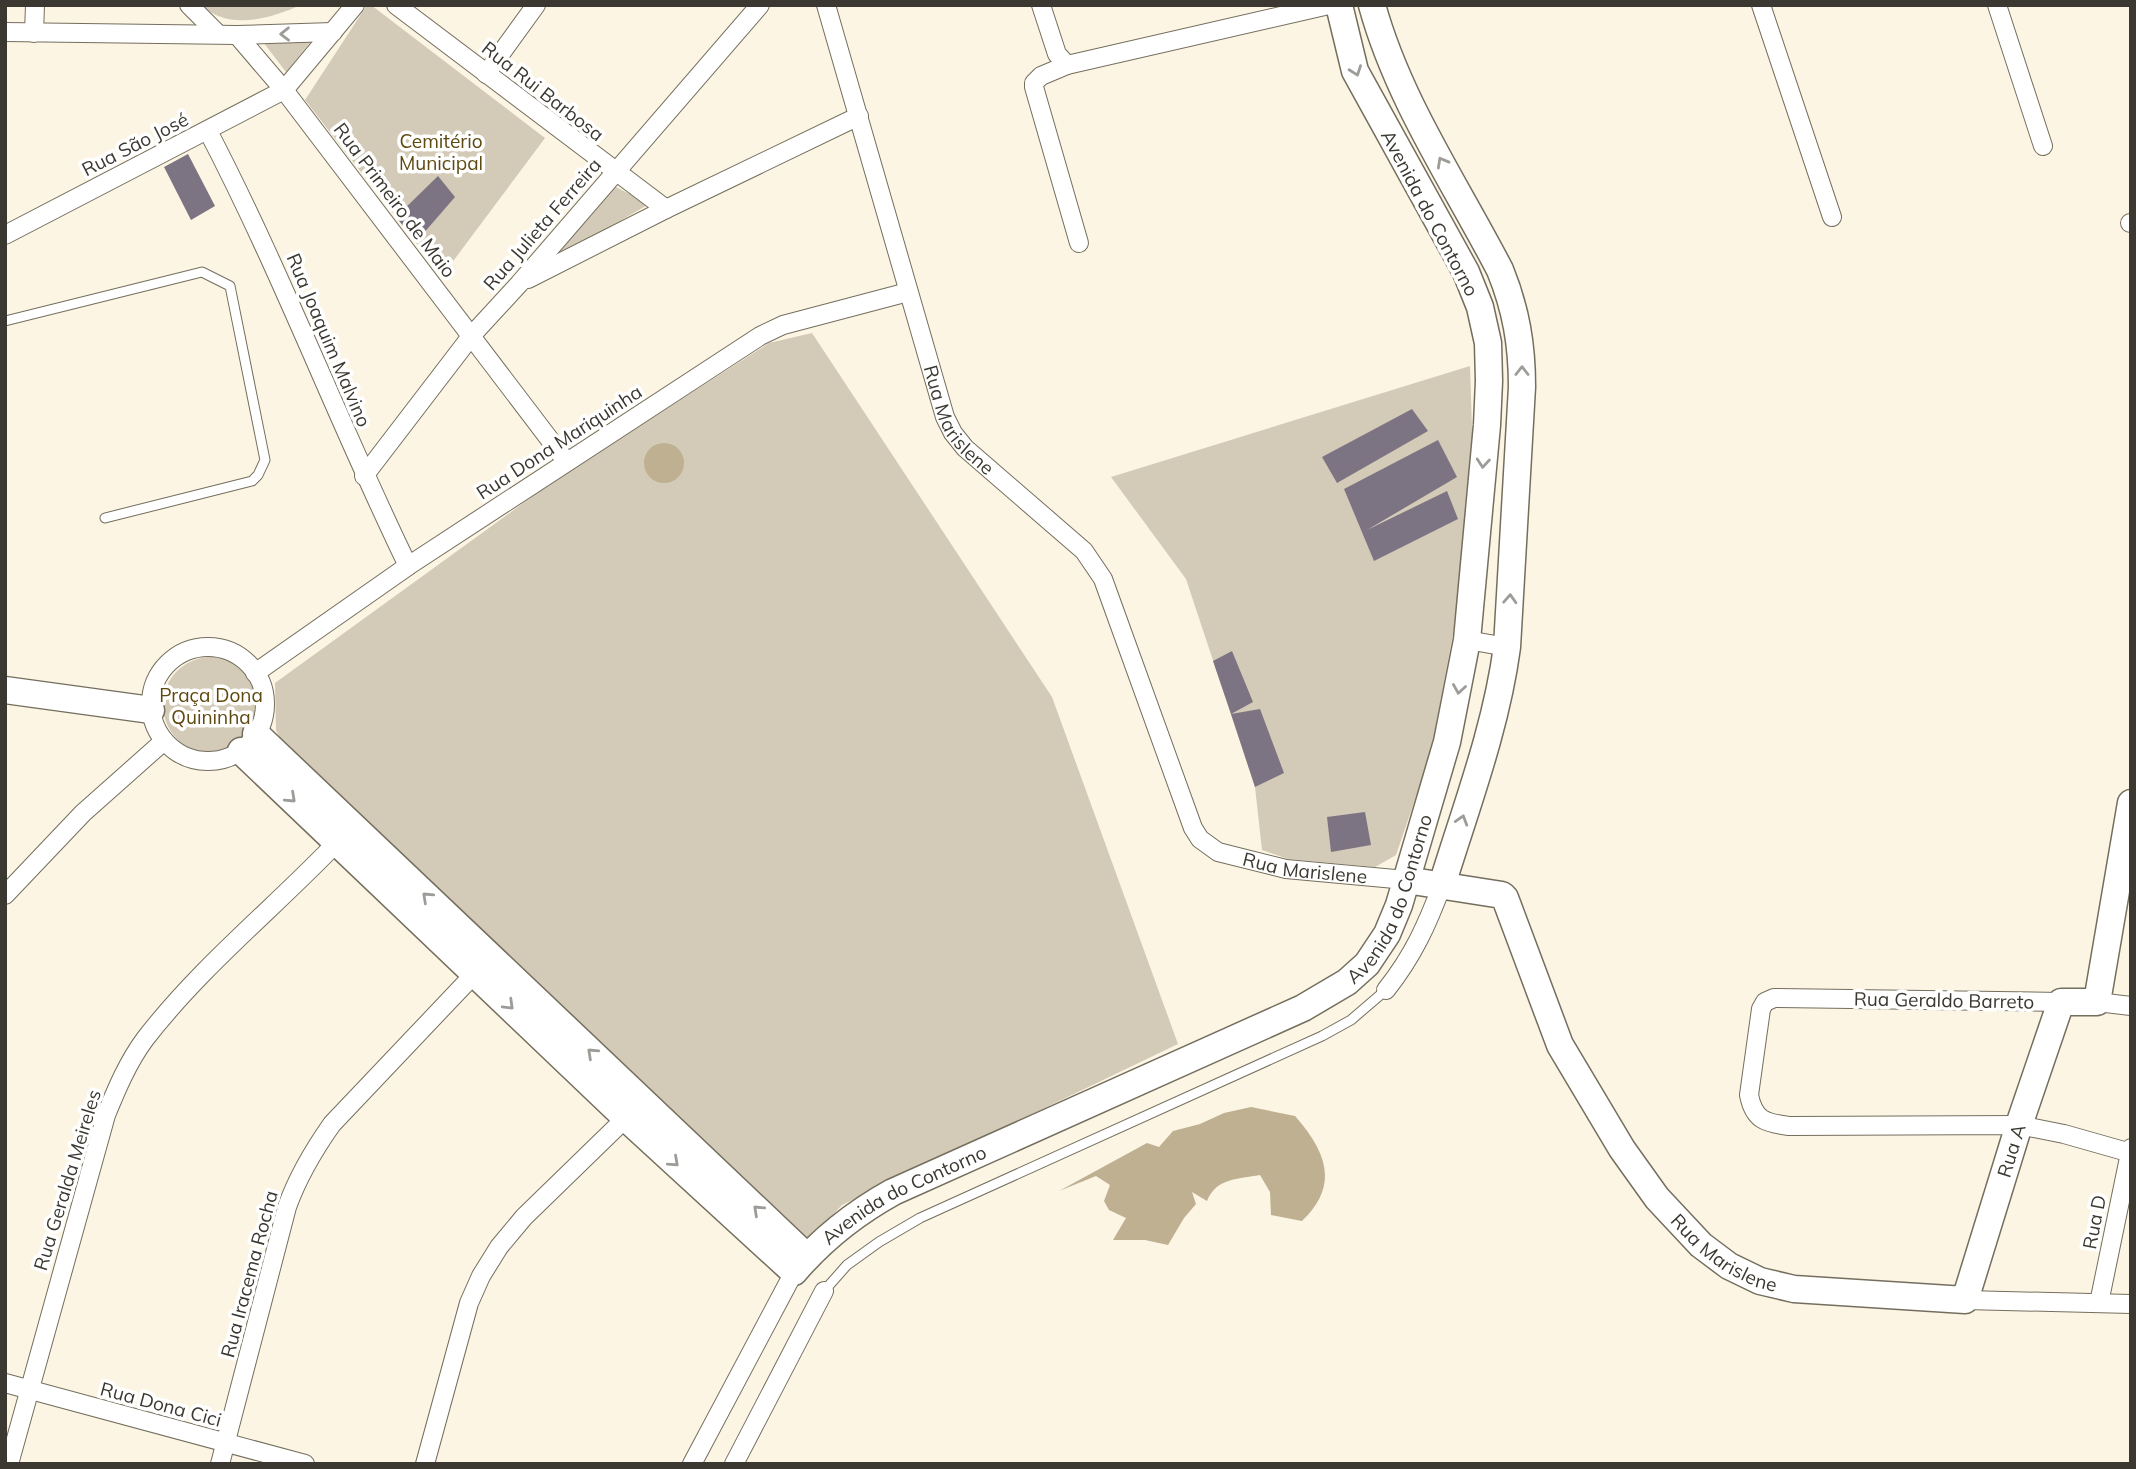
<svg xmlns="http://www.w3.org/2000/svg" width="2136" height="1469" font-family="Mulish,sans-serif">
<rect width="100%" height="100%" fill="#fcf5e3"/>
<path fill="#d3cab7" d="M201,5H301C269,19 229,31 201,5Z
M367,5H371L545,138L442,276L305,100Z
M312,40L286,72L263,42Z
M614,186L649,204L550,262L600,199Z
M812,333L1052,697L1178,1044L842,1205L800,1249L290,758L276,730L275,683L551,483L769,343Z
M1470,366L1473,460L1459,602L1430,756L1396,855L1375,867L1288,859L1262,850L1255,787L1186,579L1111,477Z
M163 705a48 48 0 1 1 96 0a48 48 0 1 1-96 0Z"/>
<path fill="#beb090" d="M644 463a20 20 0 1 1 40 0a20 20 0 1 1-40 0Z
M1251,1107L1295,1116C1326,1151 1340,1185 1302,1221L1271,1215L1270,1192L1260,1175C1238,1179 1216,1178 1207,1201L1192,1192L1196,1204L1184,1218L1168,1245L1145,1240H1113L1126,1218L1109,1210L1104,1201L1110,1185L1096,1176L1059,1191L1147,1143L1159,1147L1173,1131L1200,1124L1224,1113Z"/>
<path fill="#7d7483" d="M188,154L215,206L191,220L164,167Z
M438,176L455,197L416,242L396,217Z
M1412,409L1428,431L1337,483L1322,457Z
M1438,440L1457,477L1367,530L1447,491L1458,519L1374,561L1344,489Z
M1232,651L1253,702L1231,714L1213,661Z
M1260,709L1284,773L1255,787L1231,714Z
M1365,812L1371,845L1331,852L1327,817Z"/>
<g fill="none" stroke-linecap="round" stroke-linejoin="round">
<defs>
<path id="lane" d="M5,321L202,272L230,286L265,460L258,475L252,481L105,518
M824,1291L847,1265L879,1242L920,1218L1322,1036L1351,1020L1386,990"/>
<g id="street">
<path d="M189,5L218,34"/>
<path d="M396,5L666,209"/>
<path id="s1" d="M826,5L945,417L953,433L965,448L1084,551L1103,579L1193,828L1200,839L1218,852L1286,869L1406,880"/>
<path d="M1041,5L1057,54L1067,65L1329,5"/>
<path d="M1761,5L1832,217"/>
<path d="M1997,5L2043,146"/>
<path d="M5,32L237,35L333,32"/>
<path d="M34,33L35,5"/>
<path d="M237,35L284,90L566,461"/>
<path d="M1067,65L1041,76L1034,83V87L1079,243"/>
<path d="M486,74L536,5"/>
<path d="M208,131C282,273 338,422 408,566"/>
<path d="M2130,223H2131"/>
<path d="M5,235L284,90L355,5"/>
<path d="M528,279L666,209L859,116"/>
<path d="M364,476L472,335L519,284L760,5"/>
<path d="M1467,640L1507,647"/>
<circle cx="208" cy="704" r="57"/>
<path d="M255,673L408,566L760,336L783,325L908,292"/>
<path d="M5,895L83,813L164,741"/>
<path d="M1386,990C1413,956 1427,925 1442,885"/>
<path d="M2061,1002L1774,998L1765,1002L1761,1009L1749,1095C1754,1120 1765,1123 1789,1126L2019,1125L2064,1134L2131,1153"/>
<path d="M2097,1002L2131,1006"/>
<path d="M1965,1300L2131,1304"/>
<path d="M2099,1303L2131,1148"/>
<path d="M5,1383L305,1464"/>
<path d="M9,1464L106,1115C117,1088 128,1062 145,1039C203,964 279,904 343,836"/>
<path d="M220,1464L287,1207C298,1176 313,1151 332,1124L481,967"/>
<path d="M425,1464L469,1303L481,1276L499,1247L524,1217L633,1111"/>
<path d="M692,1464L794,1272"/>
<path d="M734,1464L824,1291"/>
</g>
<g id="secondary">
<path d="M1372,5C1398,100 1455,183 1500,270C1516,309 1522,345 1522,387L1507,647C1496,729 1466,807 1442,885"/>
<path d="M5,690L151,710"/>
<path d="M256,734L807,1257"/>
<path id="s2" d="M241,751L626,1118L794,1272C823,1238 855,1213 893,1192L1303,1008L1347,982L1367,964L1387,934L1399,905L1447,742L1467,640L1487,425L1489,381L1488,343L1480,307L1466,272L1355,71L1339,5"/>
<path id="s3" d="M1406,880L1502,895L1505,898L1560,1045L1622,1149L1657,1198L1701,1245L1729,1266L1760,1281L1794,1289L1965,1300L2019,1125L2061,1002H2097L2131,803"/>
</g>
</defs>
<use href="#lane" stroke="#746e5e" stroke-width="11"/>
<use href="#street" stroke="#746e5e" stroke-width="20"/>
<use href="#secondary" stroke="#746e5e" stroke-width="29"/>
<use href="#lane" stroke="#fff" stroke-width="9"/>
<use href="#street" stroke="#fff" stroke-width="18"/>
<use href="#secondary" stroke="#fff" stroke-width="26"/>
</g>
<defs><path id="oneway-chevron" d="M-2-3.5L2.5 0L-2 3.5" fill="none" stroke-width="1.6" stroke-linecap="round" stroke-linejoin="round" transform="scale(1.75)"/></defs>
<g stroke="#9d9c98">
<use href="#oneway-chevron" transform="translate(285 34) rotate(179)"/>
<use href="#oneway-chevron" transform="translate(1356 71) rotate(70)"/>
<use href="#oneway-chevron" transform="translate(1442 162) rotate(-119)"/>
<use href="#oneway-chevron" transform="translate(1522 371) rotate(-90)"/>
<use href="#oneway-chevron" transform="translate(1483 463) rotate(95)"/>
<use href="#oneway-chevron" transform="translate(1510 599) rotate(-87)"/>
<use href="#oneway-chevron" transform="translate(1459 689) rotate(99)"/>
<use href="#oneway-chevron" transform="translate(291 798) rotate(43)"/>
<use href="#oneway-chevron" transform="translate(1462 820) rotate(-73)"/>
<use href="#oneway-chevron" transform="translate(427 897) rotate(-137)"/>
<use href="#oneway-chevron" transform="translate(509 1005) rotate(44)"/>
<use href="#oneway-chevron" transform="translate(592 1053) rotate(-137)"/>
<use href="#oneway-chevron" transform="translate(674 1162) rotate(42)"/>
<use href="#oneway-chevron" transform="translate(758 1210) rotate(-137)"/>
</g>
<g text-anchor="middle" stroke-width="7" stroke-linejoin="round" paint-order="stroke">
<g font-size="19" fill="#3b3831" stroke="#fff">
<text transform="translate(543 91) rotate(38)" y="7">Rua Rui Barbosa</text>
<text transform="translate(135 144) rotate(-27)" y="7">Rua São José</text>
<text transform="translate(395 200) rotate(53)" y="7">Rua Primeiro de Maio</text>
<text transform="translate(1430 213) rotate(62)" y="7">Avenida do Contorno</text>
<text transform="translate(542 224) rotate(-49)" y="7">Rua Julieta Ferreira</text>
<text transform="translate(329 340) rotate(67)" y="7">Rua Joaquim Malvino</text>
<text dy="7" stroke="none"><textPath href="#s1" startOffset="438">Rua Marislene</textPath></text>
<text transform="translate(559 442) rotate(-33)" y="7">Rua Dona Mariquinha</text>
<text dy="7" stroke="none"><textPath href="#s1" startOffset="1046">Rua Marislene</textPath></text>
<text dy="7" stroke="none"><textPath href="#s2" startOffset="1484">Avenida do Contorno</textPath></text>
<text transform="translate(1944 1000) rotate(1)" y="7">Rua Geraldo Barreto</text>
<text dy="7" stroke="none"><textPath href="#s3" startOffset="936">Rua A</textPath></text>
<text transform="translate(67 1180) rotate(-73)" y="7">Rua Geralda Meireles</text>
<text dy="7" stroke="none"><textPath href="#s2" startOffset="896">Avenida do Contorno</textPath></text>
<text transform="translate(2094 1222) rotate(-79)" y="7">Rua D</text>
<text dy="7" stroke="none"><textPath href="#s3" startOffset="528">Rua Marislene</textPath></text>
<text transform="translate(249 1274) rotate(-75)" y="7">Rua Iracema Rocha</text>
<text transform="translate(161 1404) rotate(15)" y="7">Rua Dona Cici</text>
</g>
<g font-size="19" fill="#5e4910" stroke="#fff">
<text x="441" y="148">Cemitério<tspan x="441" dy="22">Municipal</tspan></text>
<text x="211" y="702">Praça Dona<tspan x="211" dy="22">Quininha</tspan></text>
</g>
</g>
<rect width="2136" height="1469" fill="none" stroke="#3b3831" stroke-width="14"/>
</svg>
